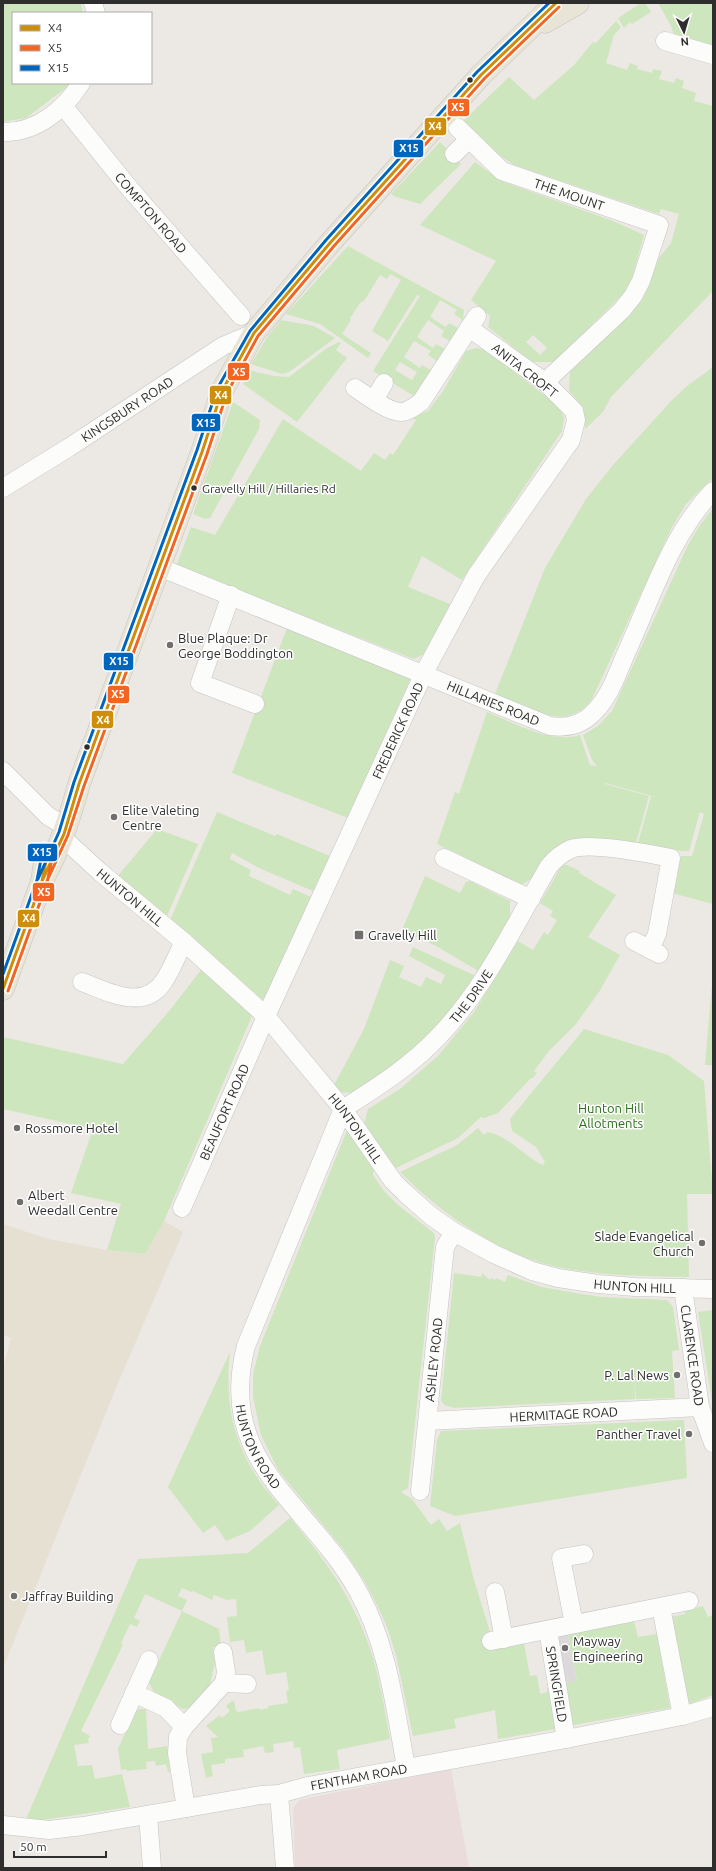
<svg xmlns="http://www.w3.org/2000/svg" width="716" height="1871" font-family="Ubuntu,sans-serif">
<rect width="100%" height="100%" fill="#ece8e4"/>
<path fill="#dcd9db" d="M568,1634L577,1682L566,1683L557,1636Z"/>
<path fill="#e6e0d3" d="M164,1221L183,1232L115,1390L3,1668V1367L11,1338L3,1335V1224L48,1239L107,1250L145,1254Z"/>
<path fill="#e9dcdb" d="M451,1769L469,1868H295L293,1809L299,1800Z"/>
<path fill="#cee6be" fill-rule="evenodd" d="M3,3H81L83,13H13V83H70L67,87L26,118L3,122Z
M641,3H645L651,12L632,24L630,22L624,28L618,18Z
M658,3H713V46L674,35L671,26Z
M616,21L621,27L614,35L606,63L627,70L630,63L638,66L637,69L652,73L653,69L662,71L659,79L674,83L676,78L684,81L682,88L696,93L694,101L713,106V291L611,397L603,412L585,429L583,407L569,391L570,372L626,318L643,299L659,258L671,243L679,214L661,209L659,214L514,165L489,148L463,121L509,77L534,100L574,65L593,42L596,43Z
M440,142L461,164L420,204L396,197L391,194Z
M475,162L501,181L613,221L644,235L631,282L626,291L554,362H532L488,327L490,316L471,300L496,261L420,225ZM533,335L547,348L540,355L526,342Z
M348,246L464,310L463,320L454,314L457,310L440,300L430,317L446,327L449,323L458,328L450,341L441,336L444,331L428,320L417,337L433,348L436,344L445,349L437,361L428,355L431,351L414,341L404,357L420,368L422,365L431,370L414,396L373,371L420,296L417,295L388,341L372,331L401,280L390,274L387,279L380,275L364,301L361,302L350,318L351,320L342,334L371,353L368,358L320,324L286,314ZM400,362L417,372L412,380L395,370Z
M281,320L314,326L335,338L289,372L282,374L251,364L266,339Z
M339,342L341,343L336,350L347,358L297,422L243,384L248,370L274,376L289,377L327,348Z
M476,348L486,350L553,402L561,411L564,417L562,431L462,580L422,556L408,587L450,604L426,653L414,659L176,566L191,527L215,535L283,419L361,471L374,453L385,460L390,453L393,455L416,420L411,417L428,411L443,391L466,351Z
M713,367V478L686,504L671,529L592,699C566,735 526,706 495,694L545,568L586,499L613,465L672,400L687,386Z
M233,402L260,420L259,429L210,518L205,519L193,514Z
M713,508V904L672,893L681,856H692L704,814L700,812L689,851H681L638,843L651,796L670,801L605,783V784L649,796L636,843L595,838H578L536,876L521,885L437,844L455,792L459,794L487,712C515,723 549,744 580,735L590,765L597,766L592,760L583,735L598,726L612,711L687,547L698,528Z
M287,628L411,678L348,818L232,773Z
M217,812L275,836L277,834L330,856L313,891L261,869L232,853L230,859L251,870L249,876L290,895L293,889L311,897L265,999H262L170,920Z
M157,829L198,844L167,916L117,877Z
M562,865H567L580,871L579,873L616,895L588,937L620,955L599,992L576,1024L549,1051L534,1071L537,1073L533,1078H531L498,1113L484,1118L481,1117L458,1138L396,1168L364,1124L368,1109L400,1089L438,1056L474,1012L518,941L533,950L544,932L548,935L557,920L550,916L553,911L540,903Z
M425,876L460,893L466,882L470,881L510,901V918L480,972L436,946L402,930Z
M413,947L478,977L451,1011L408,1056L354,1093L339,1092L334,1085L364,1029L390,960L404,966L399,977L421,987L426,977L441,984L445,975L409,956Z
M201,970L252,1016L164,1221L145,1254L107,1250L121,1204L71,1193L93,1129L3,1109V1037L123,1064L170,1010Z
M713,973V1065H705Z
M584,1029L668,1055L704,1081L713,1194H687L689,1277C643,1276 598,1276 553,1266C497,1253 439,1212 400,1172L457,1145L478,1128L484,1135L488,1132C510,1137 524,1156 543,1165L545,1162L536,1147L512,1131L510,1119Z
M347,1130L374,1166L373,1175L384,1191L398,1205L434,1233L435,1237L408,1488L401,1492L412,1499L431,1525L439,1519L447,1531L460,1523L474,1580L490,1632L485,1634L489,1649L524,1643L530,1676L537,1675L540,1694L547,1692V1688H550L556,1729L498,1739L495,1710L454,1719L456,1728L413,1736L396,1655L387,1627L379,1609L365,1582L343,1549L278,1470L261,1435L253,1397V1375L260,1346Z
M454,1273L481,1277L482,1273L490,1280L491,1278L495,1280L496,1278L505,1282L508,1275L542,1287L575,1293L602,1297L667,1300L673,1307L679,1350L672,1351L675,1398L636,1399L634,1378L635,1399L454,1408L444,1405L441,1400Z
M713,1310V1408L698,1312Z
M230,1352C223,1412 238,1461 279,1505L250,1531L226,1541L215,1525L203,1533L168,1487Z
M684,1420L687,1478L455,1516L430,1506L437,1440L441,1431Z
M290,1518C326,1560 357,1604 373,1658C381,1685 385,1712 390,1739L337,1750L340,1769L304,1774L300,1747L294,1748L293,1741L273,1744L274,1752L265,1753L263,1746L243,1750L244,1757L225,1759V1763L211,1765L213,1776L206,1778L201,1754L213,1752L211,1738L218,1737L206,1726L220,1715L222,1718L230,1711L226,1706L232,1701H234L236,1711L239,1712L259,1708L260,1710L268,1708V1706L288,1703L286,1691L289,1690L286,1672L266,1675L262,1650L246,1653L244,1640L230,1642L227,1617L237,1616L236,1599L227,1600L214,1595L212,1600L193,1591L191,1592L182,1588L178,1596L187,1600L182,1611L219,1629L221,1646L213,1647L215,1662L210,1685L189,1708L183,1709L153,1691L149,1682L182,1611L145,1594L134,1618L140,1621L137,1627L130,1624L121,1643L123,1644L119,1653L81,1731L90,1736L88,1739L89,1743L74,1745L78,1766L92,1765L95,1779L122,1774L130,1807L42,1820L26,1819L138,1559L248,1553Z
M703,1606L708,1617L713,1615V1695L690,1704L688,1703L671,1617L685,1614V1611Z
M634,1621L638,1637L657,1634L670,1708L573,1725L566,1683L577,1681L568,1634Z
M139,1709H146L148,1749L167,1746L170,1772H168L166,1764L156,1766L155,1761L146,1762L147,1769L127,1771L126,1769L121,1770L118,1749L134,1713Z"/>
<g fill="none" stroke-linecap="round" stroke-linejoin="round">
<defs>
<g id="minor">
<path d="M93,3L96,13"/>
<path d="M665,41L713,55"/>
<path id="s1" d="M64,107L130,189L241,316"/>
<path id="s2" d="M457,127L502,171L659,225L641,281L633,296L622,310L545,382"/>
<path d="M3,132C36,133 65,109 81,83"/>
<path d="M454,154L468,140"/>
<path d="M355,388C366,395 388,412 401,412C408,412 415,406 421,402L477,316"/>
<path d="M374,400L384,383"/>
<path id="s3" d="M3,488L68,448L223,346L254,333"/>
<path id="s4" d="M159,567L550,726C565,728 580,726 592,714C610,698 618,671 627,651C652,596 671,535 713,491"/>
<path d="M231,595L200,683L255,704"/>
<path d="M3,771L48,816L58,822"/>
<path id="s5" d="M62,837L100,872L184,942L266,1016L343,1109L393,1181L404,1192L431,1216L454,1232L494,1254L532,1271L558,1278L598,1284L635,1287L713,1289"/>
<path d="M444,858L531,899"/>
<path d="M634,941L659,954"/>
<path d="M82,982C109,992 144,1012 164,981C172,969 177,955 184,942"/>
<path id="s6" d="M343,1109L246,1346C215,1464 311,1504 359,1593C388,1646 395,1708 406,1767"/>
<path id="s7" d="M343,1109C377,1087 411,1066 439,1036C486,987 515,924 549,866C555,859 562,853 571,849C589,842 651,854 671,858L657,934L650,949"/>
<path id="s8" d="M182,1208L268,1012L424,673L476,576L571,440L576,420L574,411L545,382L469,328"/>
<path id="s9" d="M683,1288L700,1407L713,1443"/>
<path id="s10" d="M428,1421L700,1407"/>
<path id="s11" d="M420,1491L445,1247L454,1232"/>
<path d="M495,1592L504,1639"/>
<path d="M661,1607L682,1716"/>
<path d="M574,1624L561,1558L584,1554"/>
<path id="s12" d="M548,1630L566,1739"/>
<path d="M491,1641L689,1601"/>
<path d="M224,1683L247,1684"/>
<path d="M134,1693L166,1708L184,1727"/>
<path d="M120,1725L149,1660"/>
<path d="M279,1794L285,1868"/>
<path d="M186,1808L177,1753L178,1737L184,1727L224,1683L226,1672L223,1652"/>
<path d="M148,1815L152,1868"/>
<path id="s13" d="M3,1825L49,1830L83,1826L261,1795L279,1794L308,1786L566,1739L682,1716L713,1707"/>
</g>
<path id="major" d="M545,22L578,3
M42,881C59,850 70,818 79,784L202,452L222,391L254,333L330,243L481,75L556,3
M3,989L42,881L44,867"/>
</defs>
<use href="#minor" stroke="#c5c4c5" stroke-width="19"/>
<use href="#major" stroke="#c6c5c4" stroke-width="23"/>
<use href="#minor" stroke="#fcfcfb" stroke-width="18"/>
<use href="#major" stroke="#e8e4d6" stroke-width="22"/>
<defs>
<path id="bus-1" d="M42,881L64,834L79,784L202,452L222,391L254,333L330,243L481,75L556,3
M3,989L42,881L49,846"/>
<path id="bus-2" d="M46,883L68,835L84,786L207,454L227,393L258,336L334,246L485,78L559,7
M8,991L47,883L54,848"/>
<path id="bus-3" d="M38,879L59,832L74,782L197,450L217,389L250,331L326,240L477,72L549,3
M3,974L37,880L44,844"/>
</defs>
<use href="#bus-1" stroke="#fff" stroke-width="6"/>
<use href="#bus-2" stroke="#fff" stroke-width="6"/>
<use href="#bus-3" stroke="#fff" stroke-width="6"/>
<use href="#bus-1" stroke="#cf8e09" stroke-width="3"/>
<use href="#bus-2" stroke="#f26522" stroke-width="3"/>
<use href="#bus-3" stroke="#0065bd" stroke-width="3"/>
</g>
<g fill="#2e2e2e" stroke="#fff" stroke-width="1.5">
<circle cx="470" cy="80" r="3.5"/>
<circle cx="194" cy="488" r="3.5"/>
<circle cx="87" cy="747" r="3.5"/>
</g>
<g fill="#706f6e" stroke="#fff" stroke-width="1.5">
<circle cx="170" cy="645" r="4"/>
<circle cx="114" cy="817" r="4"/>
<rect x="354" y="930" width="10" height="10" rx="2"/>
<circle cx="17" cy="1128" r="4"/>
<circle cx="20" cy="1202" r="4"/>
<circle cx="702" cy="1243" r="4"/>
<circle cx="677" cy="1375" r="4"/>
<circle cx="689" cy="1434" r="4"/>
<circle cx="14" cy="1596" r="4"/>
<circle cx="565" cy="1648" r="4"/>
</g>
<g text-anchor="middle" stroke-width="3" stroke-linejoin="round" paint-order="stroke">
<g font-size="12" fill="#2e2e2e" stroke="#fff" text-anchor="start">
<text x="202" y="493">Gravelly Hill / Hillaries Rd</text>
</g>
<g font-size="13" fill="#2e2e2e" stroke="#fff">
<text dy="5" stroke="none"><textPath href="#s2" startOffset="134">THE MOUNT</textPath></text>
<text dy="5" stroke="none"><textPath href="#s1" startOffset="137">COMPTON ROAD</textPath></text>
<text transform="translate(525 370) rotate(38)" y="5">ANITA CROFT</text>
<text dy="5" stroke="none"><textPath href="#s3" startOffset="147">KINGSBURY ROAD</textPath></text>
<text dy="5" stroke="none"><textPath href="#s4" startOffset="361">HILLARIES ROAD</textPath></text>
<text dy="5" stroke="none"><textPath href="#s8" startOffset="524">FREDERICK ROAD</textPath></text>
<text dy="5" stroke="none"><textPath href="#s5" startOffset="91">HUNTON HILL</textPath></text>
<text dy="5" stroke="none"><textPath href="#s7" startOffset="172">THE DRIVE</textPath></text>
<text dy="5" stroke="none"><textPath href="#s8" startOffset="105">BEAUFORT ROAD</textPath></text>
<text dy="5" stroke="none"><textPath href="#s5" startOffset="415">HUNTON HILL</textPath></text>
<text dy="5" stroke="none"><textPath href="#s5" startOffset="751">HUNTON HILL</textPath></text>
<text dy="5" stroke="none"><textPath href="#s9" startOffset="68">CLARENCE ROAD</textPath></text>
<text dy="5" stroke="none"><textPath href="#s11" startOffset="132">ASHLEY ROAD</textPath></text>
<text dy="5" stroke="none"><textPath href="#s10" startOffset="136">HERMITAGE ROAD</textPath></text>
<text dy="5" stroke="none"><textPath href="#s6" startOffset="361">HUNTON ROAD</textPath></text>
<text dy="5" stroke="none"><textPath href="#s12" startOffset="55">SPRINGFIELD</textPath></text>
<text dy="5" stroke="none"><textPath href="#s13" startOffset="361">FENTHAM ROAD</textPath></text>
</g>
<g font-size="13" fill="#2e2e2e" stroke="#fff" text-anchor="start">
<text x="178" y="643">Blue Plaque: Dr<tspan x="178" dy="15">George Boddington</tspan></text>
<text x="122" y="815">Elite Valeting<tspan x="122" dy="15">Centre</tspan></text>
<text x="368" y="940">Gravelly Hill</text>
<text x="25" y="1133">Rossmore Hotel</text>
<text x="28" y="1200">Albert<tspan x="28" dy="15">Weedall Centre</tspan></text>
<text x="694" y="1241" text-anchor="end">Slade Evangelical<tspan x="694" dy="15">Church</tspan></text>
<text x="669" y="1380" text-anchor="end">P. Lal News</text>
<text x="681" y="1439" text-anchor="end">Panther Travel</text>
<text x="22" y="1601">Jaffray Building</text>
<text x="573" y="1646">Mayway<tspan x="573" dy="15">Engineering</tspan></text>
</g>
<g font-size="13" fill="#2c6e1b" stroke="#fff">
<text x="611" y="1113">Hunton Hill<tspan x="611" dy="15">Allotments</tspan></text>
</g>
</g>
<g stroke="#fff" stroke-width="1.5">
<rect x="447" y="98" width="23" height="19" rx="4" fill="#f26522"/>
<rect x="424" y="117" width="23" height="19" rx="4" fill="#cf8e09"/>
<rect x="393" y="139" width="31" height="19" rx="4" fill="#0065bd"/>
<rect x="227" y="362" width="23" height="19" rx="4" fill="#f26522"/>
<rect x="209" y="385" width="23" height="20" rx="4" fill="#cf8e09"/>
<rect x="191" y="413" width="30" height="19" rx="4" fill="#0065bd"/>
<rect x="103" y="652" width="31" height="19" rx="4" fill="#0065bd"/>
<rect x="107" y="685" width="23" height="19" rx="4" fill="#f26522"/>
<rect x="91" y="710" width="23" height="19" rx="4" fill="#cf8e09"/>
<rect x="27" y="843" width="31" height="19" rx="4" fill="#0065bd"/>
<rect x="32" y="882" width="23" height="20" rx="4" fill="#f26522"/>
<rect x="17" y="909" width="23" height="19" rx="4" fill="#cf8e09"/>
</g>
<g font-size="11" text-anchor="middle" font-weight="bold" fill="#fff">
<text x="458" y="111">X5</text>
<text x="435" y="130">X4</text>
<text x="409" y="152">X15</text>
<text x="239" y="376">X5</text>
<text x="221" y="399">X4</text>
<text x="206" y="427">X15</text>
<text x="119" y="665">X15</text>
<text x="118" y="698">X5</text>
<text x="103" y="724">X4</text>
<text x="42" y="856">X15</text>
<text x="44" y="896">X5</text>
<text x="29" y="922">X4</text>
</g>
<rect width="716" height="1871" fill="none" stroke="#2e2e2e" stroke-width="8"/>
<rect x="12" y="12" width="140" height="72" fill="#ffffff" stroke="#ababab"/>
<rect x="20" y="25" width="20" height="6" fill="#cf8e09" stroke="#ababab"/>
<text x="48" y="32" font-size="12" fill="#2e2e2e">X4</text>
<rect x="20" y="45" width="20" height="6" fill="#f26522" stroke="#ababab"/>
<text x="48" y="52" font-size="12" fill="#2e2e2e">X5</text>
<rect x="20" y="65" width="20" height="6" fill="#0065bd" stroke="#ababab"/>
<text x="48" y="72" font-size="12" fill="#2e2e2e">X15</text>
<g transform="translate(684 32) rotate(175)" stroke="#ffffff" stroke-width="3" paint-order="stroke">
<path d="M0-3L7 15L0 10L-7 15Z" fill="#2e2e2e"/>
<text y="-6" font-size="11" font-weight="bold" text-anchor="middle" fill="#2e2e2e">N</text>
</g>
<path d="M14 1851v6h92v-6" fill="none" stroke="#2e2e2e" stroke-width="2"/>
<text x="20" y="1851" font-size="12" fill="#2e2e2e" stroke="#ffffff" stroke-width="3" paint-order="stroke">50 m</text>
</svg>
